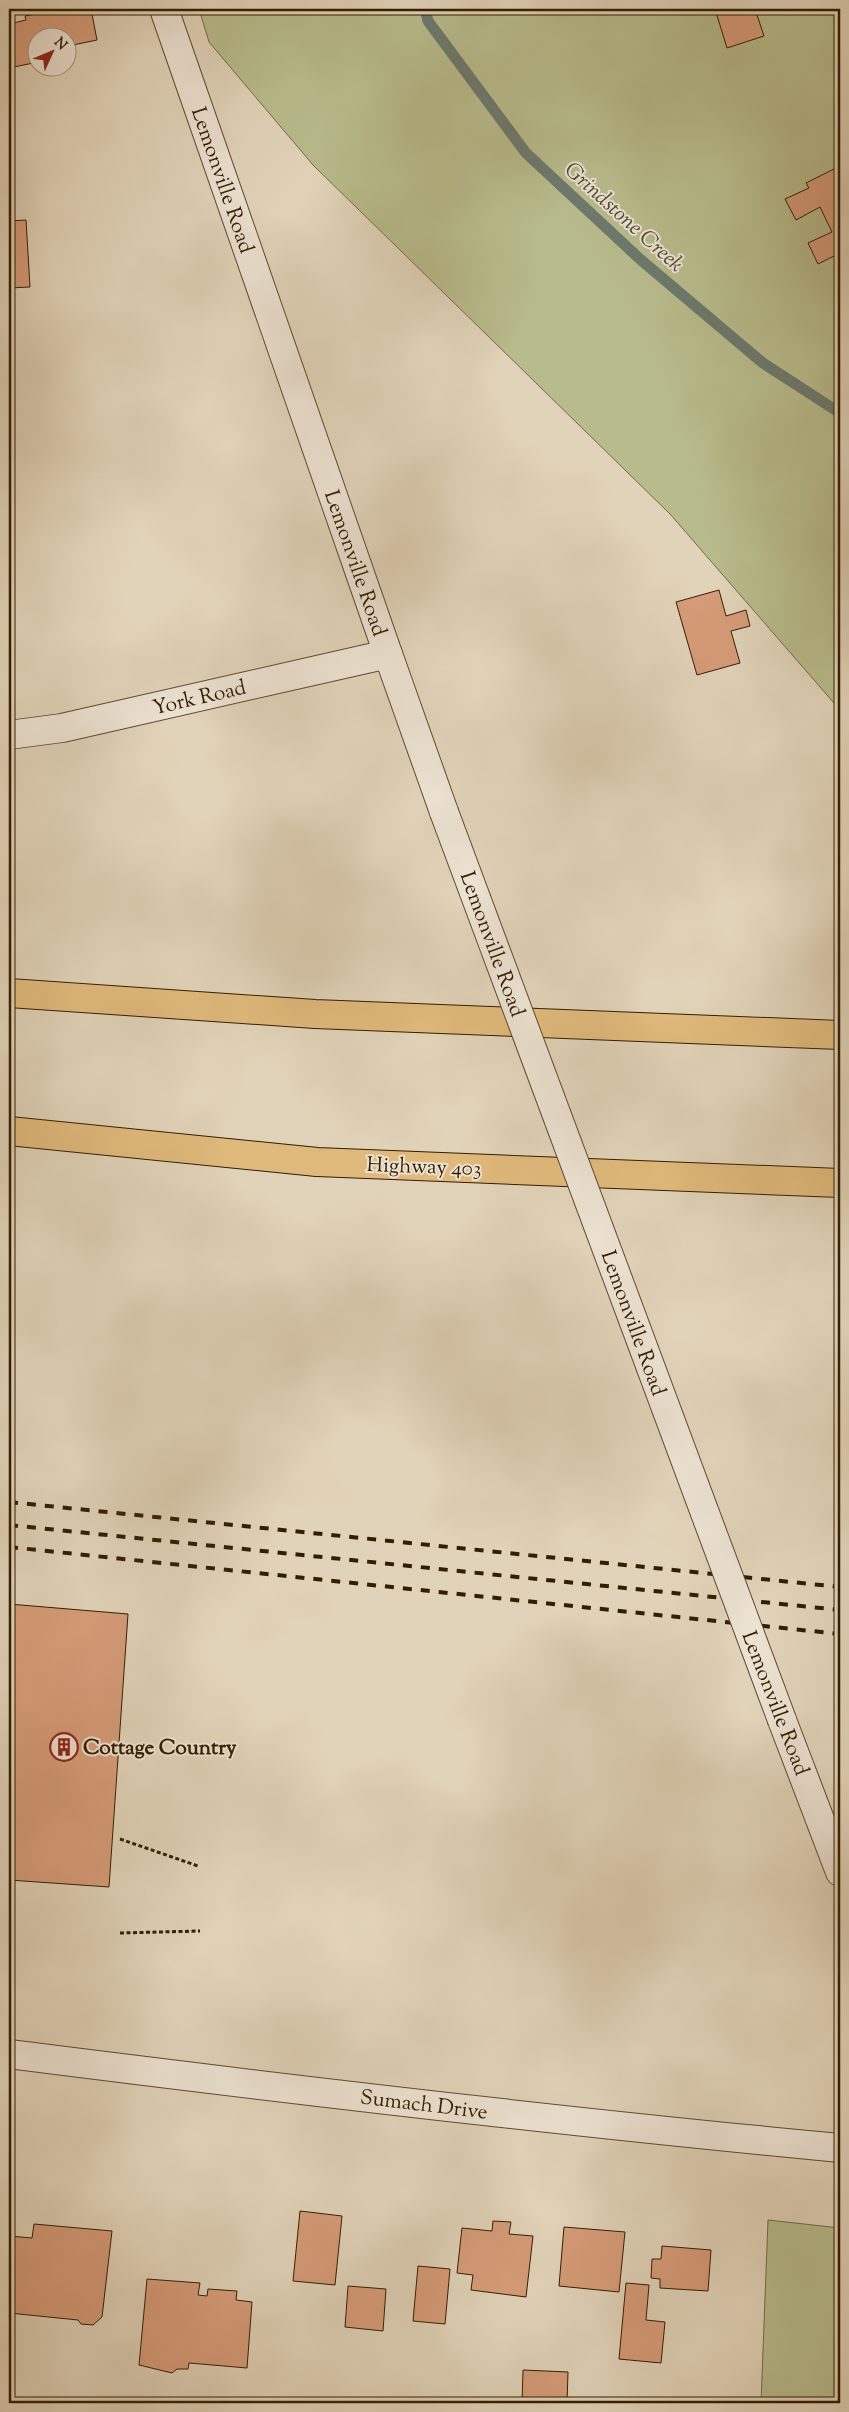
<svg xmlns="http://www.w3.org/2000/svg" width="849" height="2412" font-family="'Sorts Mill Goudy',serif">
<rect width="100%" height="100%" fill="#e1d3b9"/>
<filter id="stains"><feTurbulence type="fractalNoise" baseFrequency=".004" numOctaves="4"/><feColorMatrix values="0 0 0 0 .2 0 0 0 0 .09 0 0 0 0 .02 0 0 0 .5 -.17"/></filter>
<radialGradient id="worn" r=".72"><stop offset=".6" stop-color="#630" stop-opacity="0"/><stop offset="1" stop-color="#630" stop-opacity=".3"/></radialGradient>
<path fill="#b8bb8c" stroke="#756c46" d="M199,9H840V710L670,514L313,165L209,42Z
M768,2220L840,2228V2403H761Z"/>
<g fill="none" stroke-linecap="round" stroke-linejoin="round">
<path stroke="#6d7a6d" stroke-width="11" d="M425,9L428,21L526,153L641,260L763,363L840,413"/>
</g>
<path fill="#d69c79" stroke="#321e01" d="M61,9H91L97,40L68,46V38H38V62L9,68V24L26,20L25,16Z
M715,9H755L764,36L727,48Z
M840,166V253L818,264L808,243L832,232L820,207L796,220L785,199L809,188L806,183Z
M26,220L30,287L9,288V221Z
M719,590L726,616L746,610L750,626L731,631L740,663L697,675L676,602Z
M9,1604L128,1614L109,1887L9,1880Z
M300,2211L342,2216L335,2285L293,2281Z
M493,2221L511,2222L509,2234L533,2236L526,2297L471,2290L473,2275L457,2273L462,2228L492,2231Z
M34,2224L112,2231L102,2317L93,2325L81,2324L78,2320L9,2313V2236L32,2238Z
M564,2227L625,2232L619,2292L559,2286Z
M662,2246L711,2250L708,2291L660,2288V2279L651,2278L652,2259H661Z
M418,2266L450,2269L445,2324L413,2321Z
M147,2279L200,2283L198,2295L207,2296L208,2289L237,2291L236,2300L252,2302L247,2368L189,2363L188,2369H177L172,2373L139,2365Z
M626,2283L649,2285L646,2320L665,2322L661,2363L619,2359Z
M348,2286L386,2289L383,2331L345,2327Z
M523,2370L568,2372L567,2403H522Z"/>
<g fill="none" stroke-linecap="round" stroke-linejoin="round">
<defs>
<path id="minor" d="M164,9L388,654
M9,2054C285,2089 563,2122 840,2148"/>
<path id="tertiary" d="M9,735L62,728L388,654L444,812
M782,1720L840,1872"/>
<path id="motorway" d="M9,993L315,1014L840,1035
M9,1131L317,1162L840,1183"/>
</defs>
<use href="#minor" stroke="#5e4b2f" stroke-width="30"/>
<use href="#tertiary" stroke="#5e4b2f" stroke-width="30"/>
<use href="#motorway" stroke="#321e01" stroke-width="30"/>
<path stroke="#321e01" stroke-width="3" stroke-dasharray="4 2.5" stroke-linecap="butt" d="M120,1839L198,1866
M120,1933L200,1931"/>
<use href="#minor" stroke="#ece2d2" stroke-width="28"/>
<use href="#tertiary" stroke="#ece2d2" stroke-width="28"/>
<use href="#motorway" stroke="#e0ba7c" stroke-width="28"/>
<path stroke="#321e01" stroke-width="4" stroke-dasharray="9 9" stroke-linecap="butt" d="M9,1502L840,1587
M9,1525L840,1610
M9,1547L840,1634"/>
<defs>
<path id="tertiary-bridge" d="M444,812L782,1720"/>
</defs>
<use href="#tertiary-bridge" stroke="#5e4b2f" stroke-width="30" stroke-linecap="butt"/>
<use href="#tertiary-bridge" stroke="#ece2d2" stroke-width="28"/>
</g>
<defs>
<symbol id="building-ring" viewBox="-11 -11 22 22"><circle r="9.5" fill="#ece2d2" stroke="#8f2418" stroke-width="1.5"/><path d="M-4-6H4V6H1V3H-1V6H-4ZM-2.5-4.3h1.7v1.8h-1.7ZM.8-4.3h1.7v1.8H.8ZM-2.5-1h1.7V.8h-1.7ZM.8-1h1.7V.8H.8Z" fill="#8f2418"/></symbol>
</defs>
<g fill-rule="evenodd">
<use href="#building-ring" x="48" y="1731" width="32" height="32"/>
</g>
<g text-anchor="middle" stroke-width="4" stroke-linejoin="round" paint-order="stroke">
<g font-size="21" fill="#321e01" stroke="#ece2d2">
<text transform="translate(223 180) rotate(71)" y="7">Lemonville Road</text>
<text transform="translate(356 563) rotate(71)" y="7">Lemonville Road</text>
<text transform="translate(199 697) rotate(-13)" y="7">York Road</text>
<text transform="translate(493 944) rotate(70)" y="7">Lemonville Road</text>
<text transform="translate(424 1166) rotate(2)" y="7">Highway 403</text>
<text transform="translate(634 1323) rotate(70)" y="7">Lemonville Road</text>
<text transform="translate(776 1703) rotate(69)" y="7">Lemonville Road</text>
<text transform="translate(424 2104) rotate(7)" y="7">Sumach Drive</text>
</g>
<g font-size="21" font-weight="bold" fill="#321e01" stroke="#ece2d2" text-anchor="start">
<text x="83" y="1754">Cottage Country</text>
</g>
<g font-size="22" font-style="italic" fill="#504c37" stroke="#ece2d2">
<text transform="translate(625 216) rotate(42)" y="8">Grindstone Creek</text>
</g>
</g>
<rect width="849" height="2412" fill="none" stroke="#e1d3b9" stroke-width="30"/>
<rect x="10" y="10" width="829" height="2392" fill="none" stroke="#321e01" stroke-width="2.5"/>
<rect x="15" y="15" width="819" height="2382" fill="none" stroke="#321e01"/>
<g transform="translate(52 52) rotate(46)"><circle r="24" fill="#ece2d2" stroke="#a2947e"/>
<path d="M0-4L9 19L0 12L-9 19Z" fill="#8f2418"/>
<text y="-8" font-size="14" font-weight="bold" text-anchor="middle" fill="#321e01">N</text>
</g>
<rect width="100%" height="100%" filter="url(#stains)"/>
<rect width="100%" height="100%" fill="url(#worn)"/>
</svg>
